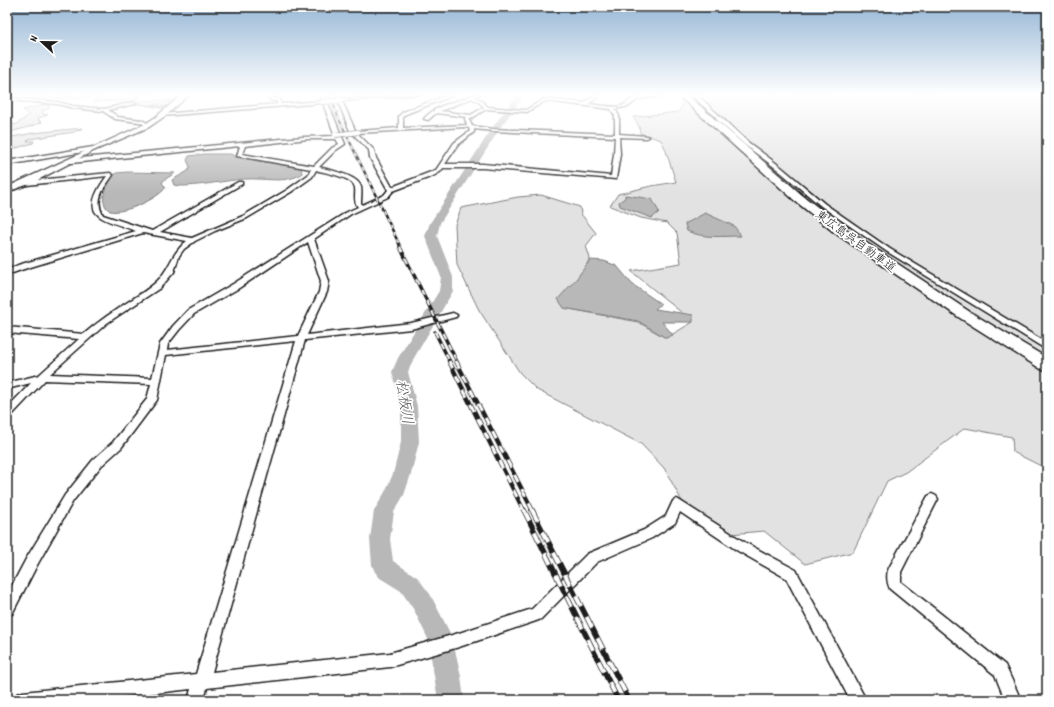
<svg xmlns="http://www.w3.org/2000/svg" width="1054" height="707" font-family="Dekko,'Klee One',sans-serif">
<rect width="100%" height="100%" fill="#fff"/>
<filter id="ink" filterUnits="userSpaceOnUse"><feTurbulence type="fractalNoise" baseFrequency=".025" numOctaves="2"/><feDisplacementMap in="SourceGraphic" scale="8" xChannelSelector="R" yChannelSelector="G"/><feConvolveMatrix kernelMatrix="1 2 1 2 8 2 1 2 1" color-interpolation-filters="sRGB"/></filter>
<g filter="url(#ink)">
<path fill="#e2e2e2" stroke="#7f7f7f" d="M7,94L82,96L161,94L138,95L135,100L93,102L101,98H47Z
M676,94H1047V469L1013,452L1012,437L965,428L906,472L887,481L853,552L805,564L764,531L730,534L695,525L664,468L641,444L537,390L520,373L479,310L457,265L455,225L461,208L518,197L541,195L580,207L581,214L596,233L586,246L590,258L564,308L638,322L666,338L693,322L631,271L681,263L677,233L667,223L641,218L610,206L618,194L651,186L676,182L665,148L661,140L640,133L639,126L633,117L678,112L682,107V102Z
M170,100H175L173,102L150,105L166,106L172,103L170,107L135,104L140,103V101Z
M48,104L49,105V108L42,111L43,114L48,115L38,118L39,121L42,122L32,126L7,133V126L17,124L29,115L23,110Z
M83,128L74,132L29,139L27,141H34L33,143L7,151V138L33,133Z"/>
<path fill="#b8b8b8" stroke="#7a7a7a" d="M205,154H230L233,155L234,157L301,167L302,174C284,184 268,178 248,179C230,179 188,189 174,185L172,180L188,171L190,167L187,160L189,156Z
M127,172L175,173L164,180L162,183L166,187C158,199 124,214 110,211C96,201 108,183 116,173Z
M625,195L652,199L659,212L652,218L620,206L619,202L625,198Z
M705,213L734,226L741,236C722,236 705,239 687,231L685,224Z
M590,260L604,261L617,266L632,284L661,304L655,309L693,315V322H662L673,335L666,338L638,321L564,308L558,299L577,278Z"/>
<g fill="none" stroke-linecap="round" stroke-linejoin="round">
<path stroke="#7a7a7a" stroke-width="1.5" d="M139,95L136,99L140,104L167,109"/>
<path fill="#b8b8b8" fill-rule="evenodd" d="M518,94H525L502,125L440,223L437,236L453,277V291L414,358L408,372L417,406L419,442L411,474L404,495L394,512L390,539L393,561L417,577L430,594L448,629L452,637L461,676L464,700H438L428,639L414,610L401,591L380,578L375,572L372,565L370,539L374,511L385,492L393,474L401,442V406L392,372L398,358L439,291L441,277L425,236L430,223L495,124Z"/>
<path stroke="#ddd" stroke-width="4.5" stroke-dasharray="4.5 2.5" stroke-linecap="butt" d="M664,95L674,94"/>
<defs>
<path id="street" d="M268,94H272L273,98L280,99L281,104L322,101L320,94H324L345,144L336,150L319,167C329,170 358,175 361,187C362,192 361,198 361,203L362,205L384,195L388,190L370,158L369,150L350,131L335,94H339L341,99L424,94L342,101L356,132L358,131L399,128V116L403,112L450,94H456L406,114L403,116V128L467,125L465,119L467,117L436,113L428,120L424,119C436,104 458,102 475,94H480L475,97L481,100L488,107L526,110L544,99L584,103L596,94H600L589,104C599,105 611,108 621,106C627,104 629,100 634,98C640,95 661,93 666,95L638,99L629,106L615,109L619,116V134L647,136L649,137L647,138L619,137L620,154L616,179L483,168H443L440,172L433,176L393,191L388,197L351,214L314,239L329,281L327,292L307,335L411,323L453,313L457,315L456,317L411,329L305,340L212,672L390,653L459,633L532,609L587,554L644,530L666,516L673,501L677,499L746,543L796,570L866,700H850L786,578L738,551L680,512L675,523L652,538L597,562L541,619L536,621L459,647L390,667L207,688L204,700H188L191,689L94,700H15L17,694L23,692L196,674L296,341L166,355L157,400L121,448L101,466L73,501L36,567L12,614L7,616V595L26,559L65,495L93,460L113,442L147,399L151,384L45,380L11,416L7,418V408L31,383L7,389V383L39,375L79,339L7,333V327L84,334C99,321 115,310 131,300C139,295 147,290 154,284C170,271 170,254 187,241L143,233L24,269L7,275V270L18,265L136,231C101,218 77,217 107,176L27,185L24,183L27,181L110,173L113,175C104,188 94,199 103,215L152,231L238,182H242V184L160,232L192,238L243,216L287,190L308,175L311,169L237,156L240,146L71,163L68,161L71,159L303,137L335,136L323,103L162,116L160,115L162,114L277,104V101L270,100ZM472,98L479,102L484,107L471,115L440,111ZM545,101L611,109L615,116V134L493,129L472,126L469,120L486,109L527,112ZM465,127L469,128L470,131L454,143L436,170L392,187L376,158L374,150L357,133ZM474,129L493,131L615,137L614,154L611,176L483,164H445L458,145L474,132ZM308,139H336L339,144L332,148L314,166L242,154L245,146ZM316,170C325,173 354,177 355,188C356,195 353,201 358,207L347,212L233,284L188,310L173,326L160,344L152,378L50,374L107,323L160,288L174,272L179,256L184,249L195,241L215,231L247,218L291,192L312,177ZM308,242L321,281L319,292L298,336L167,350L168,344L179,330L194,314L239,288Z
M692,94H696L749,143L781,167L825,204L890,249L1047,343V350L886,251L821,206L777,169L745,145L718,121L715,116L701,104Z
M7,98L58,102L73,106L104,109L134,102L135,104L108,110L118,117L142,120L150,125L148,126L139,122L115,119L103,111L73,108L58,104L7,100Z
M93,147L96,149L95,150L7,165V161Z
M932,494L936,496L938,499L901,572V582L1005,665L1021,700H1005L995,675L890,589C887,583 886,574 889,568L928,496Z"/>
<path id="secondary" d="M183,94H190L165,116L149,127L95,150L32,183L7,192V187L145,124L156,117Z"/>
<path id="highway" d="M677,94H685L701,107L802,195L844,228L970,312L1047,358V370L1041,369L1025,359L960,318L835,233L794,200Z"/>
</defs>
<use href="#street" stroke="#1c1c1c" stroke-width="3"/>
<use href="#secondary" stroke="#1c1c1c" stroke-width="3"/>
<use href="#highway" stroke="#1c1c1c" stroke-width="3"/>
<use href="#street" fill="#fff" fill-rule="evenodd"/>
<use href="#secondary" fill="#fff" fill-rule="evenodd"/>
<use href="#highway" fill="#fff" fill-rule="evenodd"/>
<defs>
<path id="rail-far3" d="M330,94L338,117L401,248"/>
<path id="rail-far2" d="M400,247L457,362
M435,332L450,362"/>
<path id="rail-far1" d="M449,361L524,511
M456,361L533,511"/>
<path id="rail" d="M524,510L618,700
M532,510L629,700"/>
</defs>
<use href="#rail-far3" stroke="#1c1c1c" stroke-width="2.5"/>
<use href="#rail-far2" stroke="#1c1c1c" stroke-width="3.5"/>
<use href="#rail-far1" stroke="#1c1c1c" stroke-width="4.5"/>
<use href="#rail" stroke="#1c1c1c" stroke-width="5.5"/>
<use href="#rail-far3" stroke="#fff" stroke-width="1.5" stroke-dasharray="4" stroke-linecap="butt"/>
<use href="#rail-far2" stroke="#fff" stroke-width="2" stroke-dasharray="6" stroke-linecap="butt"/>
<use href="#rail-far1" stroke="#fff" stroke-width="3" stroke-dasharray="8" stroke-linecap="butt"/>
<use href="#rail" stroke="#fff" stroke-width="4" stroke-dasharray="12" stroke-linecap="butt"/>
<defs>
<path id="street-bridge" d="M322,102L342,100
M335,135L358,132"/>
</defs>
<use href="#street-bridge" stroke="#1c1c1c" stroke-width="6" stroke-linecap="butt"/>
<use href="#street-bridge" stroke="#fff" stroke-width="4.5"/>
</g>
</g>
<linearGradient id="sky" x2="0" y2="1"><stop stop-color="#95b6d5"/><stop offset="0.49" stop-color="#fff"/><stop offset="1" stop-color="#fff" stop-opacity="0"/></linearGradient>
<rect width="1054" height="193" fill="url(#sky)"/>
<g text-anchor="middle" stroke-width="3.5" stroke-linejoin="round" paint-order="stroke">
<g font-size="12" fill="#1c1c1c" stroke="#fff">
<text transform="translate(856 241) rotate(36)" y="4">東広島呉自動車道</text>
</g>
<g font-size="15" font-style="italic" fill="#5a5a5a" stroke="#fff">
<text transform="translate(405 402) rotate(81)" y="5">松板川</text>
</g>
</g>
<rect width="1054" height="707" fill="none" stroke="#fff" stroke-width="24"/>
<rect x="12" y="12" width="1030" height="683" fill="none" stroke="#1c1c1c" stroke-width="1.5" filter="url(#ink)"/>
<g transform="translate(42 42) rotate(292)" stroke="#ffffff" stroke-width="3" paint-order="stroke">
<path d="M0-3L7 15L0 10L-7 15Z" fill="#1c1c1c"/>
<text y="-6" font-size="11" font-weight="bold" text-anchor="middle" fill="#1c1c1c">N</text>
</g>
</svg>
